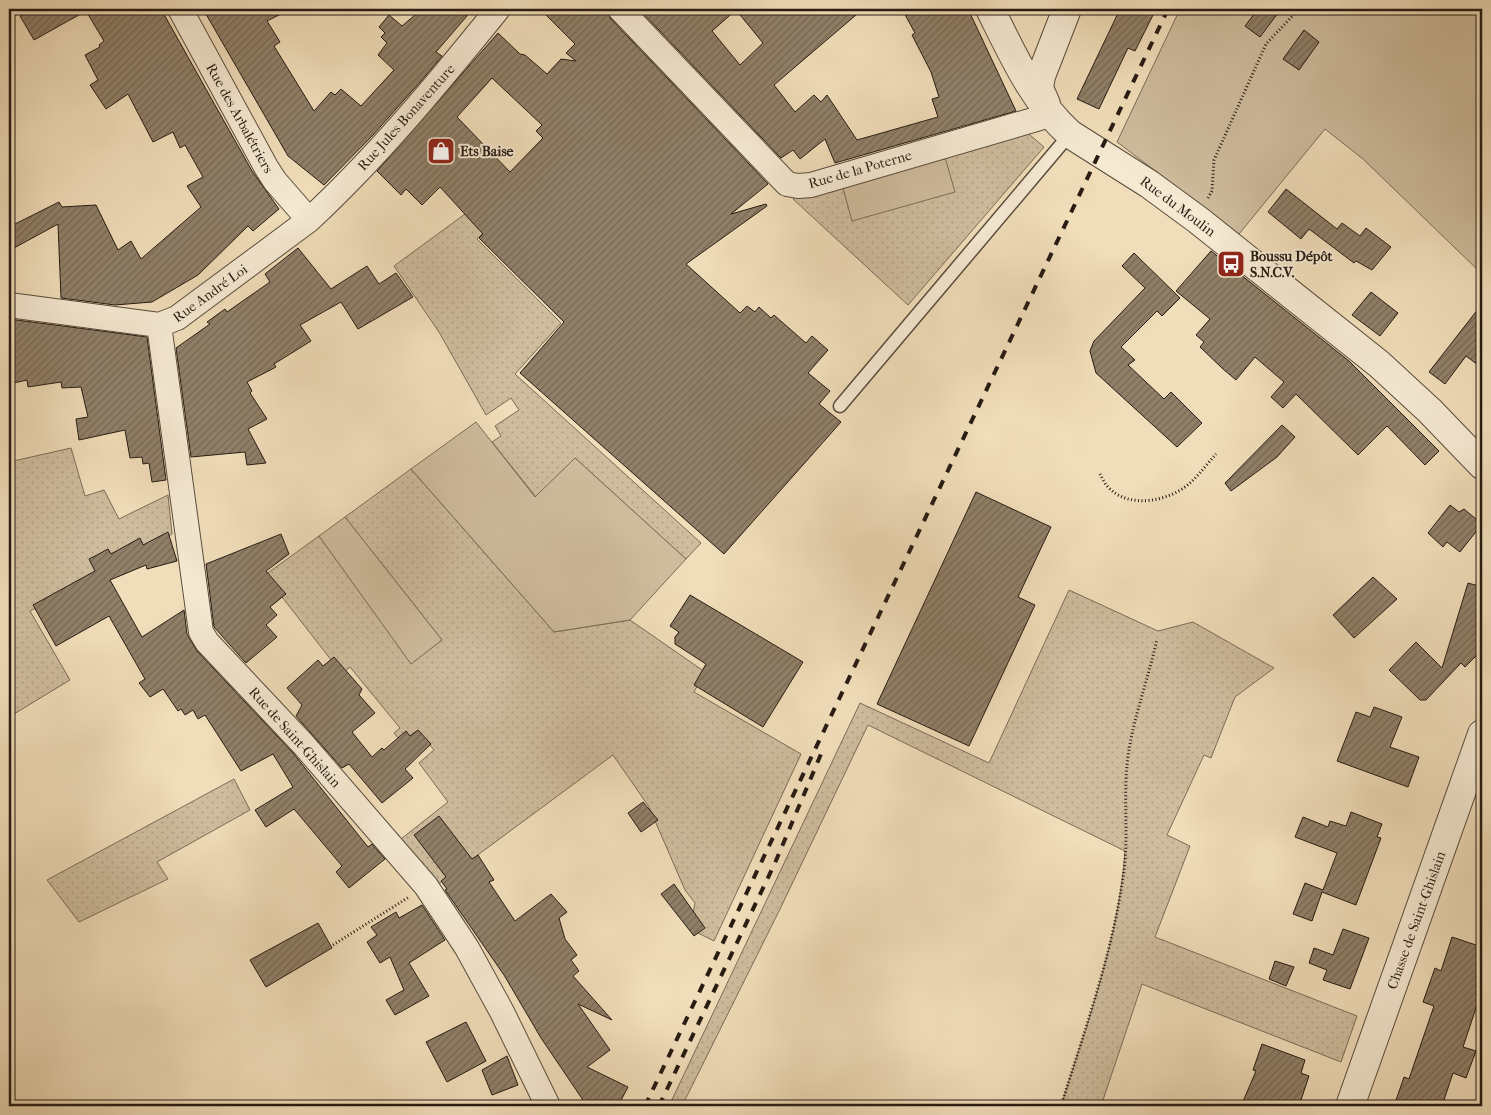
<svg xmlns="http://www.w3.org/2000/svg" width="1491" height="1115" font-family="'IM FELL French Canon',serif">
<defs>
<pattern id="grass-dots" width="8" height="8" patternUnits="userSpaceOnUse" patternTransform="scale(1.25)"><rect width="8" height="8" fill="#cebc9d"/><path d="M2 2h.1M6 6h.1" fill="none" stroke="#b1a186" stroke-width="1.8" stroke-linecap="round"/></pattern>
<pattern id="building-hatch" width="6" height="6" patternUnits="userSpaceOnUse" patternTransform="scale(1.25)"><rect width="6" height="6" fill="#908069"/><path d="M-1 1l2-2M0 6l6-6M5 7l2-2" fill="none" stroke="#766855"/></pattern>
</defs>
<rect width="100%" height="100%" fill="#f0ddb9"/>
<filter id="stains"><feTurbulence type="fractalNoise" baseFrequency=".004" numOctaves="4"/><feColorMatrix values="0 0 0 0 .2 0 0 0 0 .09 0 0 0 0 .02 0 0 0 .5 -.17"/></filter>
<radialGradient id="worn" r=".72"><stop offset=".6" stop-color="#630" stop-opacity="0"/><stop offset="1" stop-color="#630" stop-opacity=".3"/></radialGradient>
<path fill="url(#grass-dots)" stroke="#7a6c58" d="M1023,129L1044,147L908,305L793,199L800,194L841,181L853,221L944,154Z
M465,214L483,233L477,239L561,323L515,374L701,543L686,559L575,458L536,497L492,442L501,436L495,426L519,410L511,398L486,415L439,332L394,266Z
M71,448L85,496L104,490L119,519L168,495L172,534L30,611L70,680L9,717V462Z
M411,469L554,632L630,620L705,672L694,692L801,754L714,941L690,929L695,903L685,890L649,807L613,755L429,891L392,846L448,802L419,763L434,750L425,739L409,751L394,733L400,728L350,667L342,674L265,575L319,536L411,663L442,640L345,517Z
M1069,590L1158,631L1193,622L1274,668L1235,697L1211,758L1204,755L1167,835L1190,846L1155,937L1357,1016L1341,1062L1142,984L1101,1106H1061C1087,1023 1119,938 1125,851L868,725L780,909L682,1106H669L860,703L989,763Z
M234,779L250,810L157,862L168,879L79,922L47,880Z"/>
<path fill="#cebc9d" stroke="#7a6c58" d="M1180,9H1482V274L1363,159L1325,129L1239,234L1117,142Z
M944,154L955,192L852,221L841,181Z
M476,422L535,497L575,458L686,559L630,620L554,632L411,469Z
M345,517L442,640L411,664L319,536Z"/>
<path fill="url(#building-hatch)" stroke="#271b13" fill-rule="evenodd" d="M34,9H161L252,171L279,209L253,231L248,226L198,275L152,302L115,305L61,298L58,224L14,248L9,227L59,202L62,207L96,205L118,250L131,241L141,259L201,207L187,186L203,177L185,145L180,148L173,132L153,142L128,94L106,109L90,85L98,80L85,55L100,47L99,45L104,41L86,11L34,40L20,16Z
M203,9H291L267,21L280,42L274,46L314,111L331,92L335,95L341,89L361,106L394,70L378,55L387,43L381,37L385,33L379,27L389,15L402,26L422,9H473L436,52L442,56L420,82L373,135L324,185L288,156Z
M540,9H607L610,18L768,184L731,214L766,204L767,206L686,264L740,313L747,306L755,312L759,307L771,318L774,315L806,343L812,336L828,350L808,373L830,391L819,404L841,422L724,554L520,373L564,322L479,238L483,234L440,187L422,205L406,189L401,195L377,171L498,33L520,54L525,55L547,74L561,59L576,61L566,53L575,44ZM492,78L542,125L536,131L543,138L510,172L457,117Z
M639,9H863L774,85L795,112L814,95L821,102L827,95L857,140L938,117L932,99L939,97L931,72L912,35L915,33L902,9H968L1016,111L835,163L825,139L800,159L793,150L781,158ZM736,10L763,43L740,65L712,31Z
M1120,9H1156L1135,51L1128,48L1099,109L1077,99Z
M1258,9H1281L1260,37L1245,26Z
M1304,30L1319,42L1299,70L1283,59Z
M1286,189L1337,229L1342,223L1360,236L1366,228L1391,247L1372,270L1356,261L1354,263L1309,229L1301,239L1268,212Z
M298,248L331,289L367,266L379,284L396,273L413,297L358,329L341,302L300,325L311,341L274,364L276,367L247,382L252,391L250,393L267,419L248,429L266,463L247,465L245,452L191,457L176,348L210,324L207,322L225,309L227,312L270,282L265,274Z
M1211,251L1349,361L1439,451L1425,465L1387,426L1358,455L1296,394L1283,408L1271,397L1284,382L1255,357L1236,380L1223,369L1200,347L1204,342L1196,335L1210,319L1176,291Z
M1134,253L1180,298L1162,316L1157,311L1121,347L1135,360L1128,365L1164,399L1171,392L1202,423L1177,447L1096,373L1090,351L1094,341L1145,288L1122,266Z
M1371,292L1398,313L1380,336L1352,315Z
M1482,304V368L1466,356L1445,384L1429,372Z
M9,319L147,337L166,480L152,482L149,463L143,464L142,457L130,458L125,430L79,440L76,419L88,417L81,387L62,388L61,382L28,387L27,380L9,384Z
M1282,425L1295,437L1277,457L1231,491L1225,483Z
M976,492L1051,527L1018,597L1035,605L969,746L877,704Z
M1450,505L1459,512L1464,509L1482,524L1460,552L1447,542L1443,547L1428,533Z
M168,532L177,561L147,569L146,565L110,580L142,637L184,610L187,634L197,651L293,753L368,847L372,844L385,859L349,888L336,872L342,866L294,809L266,827L255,810L293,787L273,754L241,771L205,715L198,719L193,710L185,715L181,709L178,711L163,689L150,697L139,683L145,679L109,616L56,646L33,605L95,571L89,559L97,555L108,549L111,554L140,538L143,545Z
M281,534L289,554L266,571L286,594L270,607L277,615L266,625L277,637L246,663L214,627L206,564Z
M1373,577L1397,599L1354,638L1333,615Z
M1468,583L1482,587V638L1477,655L1465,667L1461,663L1426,700H1420L1389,670L1416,642L1442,668Z
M690,595L803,662L763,727L694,685L706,664L675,644V637L679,632L670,626Z
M334,657L362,689L359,695L375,713L352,732L372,757L382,748L384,750L406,731L410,736L418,730L431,744L405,769L413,778L382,803L349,764L342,768L296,716L302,705L287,688L318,660L323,666Z
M1374,707L1402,717L1390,747L1419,757L1408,787L1337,761L1356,712L1370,717Z
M643,802L658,820L641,832L628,813Z
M1351,812L1382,824L1377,837L1381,838L1356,905L1322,892L1312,921L1293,914L1305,883L1323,890L1337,853L1295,837L1303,817L1328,827L1330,821L1346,826Z
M439,816L472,859L478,855L494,880L489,882L515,921L551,894L567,912L559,918L565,939L577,955L571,960L579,971L573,976L612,1020L578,1004L610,1050L587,1067L628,1087L618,1106H587L541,1038L504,975L445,890L447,889L441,881L446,877L414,835Z
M674,884L705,928L694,936L661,894Z
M422,905L445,940L409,963L429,996L395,1015L386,1000L404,990L390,957L380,963L367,942L377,935L371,927L396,912L399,918Z
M318,923L332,948L266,987L250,960Z
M1343,929L1369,938L1350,989L1323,980L1327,970L1309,963L1314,948L1333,955Z
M1452,937L1482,947V990L1463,1047L1476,1051L1466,1078L1453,1073L1442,1106H1394L1404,1077L1409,1079L1434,1006L1423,1002L1435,968L1441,971Z
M1275,961L1294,967L1286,986L1269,979Z
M466,1022L486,1061L447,1082L426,1042Z
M1262,1044L1305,1060L1301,1073L1309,1076L1299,1106H1241L1256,1071L1253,1070Z
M507,1056L518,1085L492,1095L482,1070Z"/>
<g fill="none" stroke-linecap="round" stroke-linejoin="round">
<defs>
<path id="service" d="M840,406L1070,134"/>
<path id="minor" d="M180,9L266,167L275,181L309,220
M620,9L787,184L798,186L811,185L1050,115
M9,305L159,325L177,318L309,220C378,156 439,82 498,9
M159,325L201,632L207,642L303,744L426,886L467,948L502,1012L548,1106"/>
<path id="tertiary" d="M990,9C1012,53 1033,101 1070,134L1149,184L1198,220L1379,364L1430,411L1482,465
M1046,104L1039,88L1041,76L1067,9
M1350,1106L1482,734"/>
</defs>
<use href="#service" stroke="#594c3c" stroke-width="15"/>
<use href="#minor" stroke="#594c3c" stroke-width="26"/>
<use href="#tertiary" stroke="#594c3c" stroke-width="30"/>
<path stroke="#271b13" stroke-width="3" stroke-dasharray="1 2.5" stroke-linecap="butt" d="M1208,198L1212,191L1214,160L1266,44L1299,9
M1100,474C1102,478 1105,484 1108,487C1129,510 1170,501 1190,483C1200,474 1208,463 1216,454
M333,945L409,897
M1061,1106C1085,1029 1113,952 1124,871C1129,831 1122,790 1129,750C1135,713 1149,676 1157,639"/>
<use href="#service" stroke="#f5e9d2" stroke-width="12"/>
<use href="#minor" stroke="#f5e9d2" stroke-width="24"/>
<use href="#tertiary" stroke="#f5e9d2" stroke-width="28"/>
<path stroke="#271b13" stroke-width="4" stroke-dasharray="9 9" stroke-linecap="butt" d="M645,1106L1168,9
M659,1106L775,863L824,747"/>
</g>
<defs>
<symbol id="shop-square" viewBox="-11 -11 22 22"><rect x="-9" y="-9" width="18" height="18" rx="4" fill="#8f2418" stroke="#f5e9d2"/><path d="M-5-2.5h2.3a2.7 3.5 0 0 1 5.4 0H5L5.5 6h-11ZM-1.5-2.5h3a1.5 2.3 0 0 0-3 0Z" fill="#fff"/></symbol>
<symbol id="bus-square" viewBox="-11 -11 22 22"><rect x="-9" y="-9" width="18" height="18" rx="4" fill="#8f2418" stroke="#f5e9d2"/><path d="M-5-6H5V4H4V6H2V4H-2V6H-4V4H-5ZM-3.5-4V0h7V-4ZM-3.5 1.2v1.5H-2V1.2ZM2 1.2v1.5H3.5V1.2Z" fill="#fff"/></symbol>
</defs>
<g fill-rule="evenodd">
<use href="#shop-square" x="425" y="135" width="32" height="32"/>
<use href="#bus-square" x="1215" y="248" width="32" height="32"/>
</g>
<g text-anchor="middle" stroke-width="4" stroke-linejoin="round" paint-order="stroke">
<g font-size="14" fill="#271b13" stroke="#f5e9d2">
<text transform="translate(406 117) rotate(-48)" y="5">Rue Jules Bonaventure</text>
<text transform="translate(240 118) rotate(61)" y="5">Rue des Arbalétriers</text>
<text transform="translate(860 169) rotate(-16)" y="5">Rue de la Poterne</text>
<text transform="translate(1178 206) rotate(37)" y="5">Rue du Moulin</text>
<text transform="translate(210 293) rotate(-36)" y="5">Rue André Loi</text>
<text transform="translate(295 737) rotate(48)" y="5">Rue de Saint-Ghislain</text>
<text transform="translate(1416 920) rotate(-70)" y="5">Chasse de Saint-Ghislain</text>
</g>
<g font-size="14" font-weight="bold" fill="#271b13" stroke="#f5e9d2" text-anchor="start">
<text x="460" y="156">Ets Baise</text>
<text x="1250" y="261">Boussu Dépôt<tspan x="1250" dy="16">S.N.C.V.</tspan></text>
</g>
</g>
<rect width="1491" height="1115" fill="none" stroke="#f0ddb9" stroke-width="30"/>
<rect x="10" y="10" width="1471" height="1095" fill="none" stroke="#271b13" stroke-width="2.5"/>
<rect x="15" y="15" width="1461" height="1085" fill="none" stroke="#271b13"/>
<rect width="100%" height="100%" filter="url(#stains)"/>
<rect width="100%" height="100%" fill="url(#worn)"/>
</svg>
